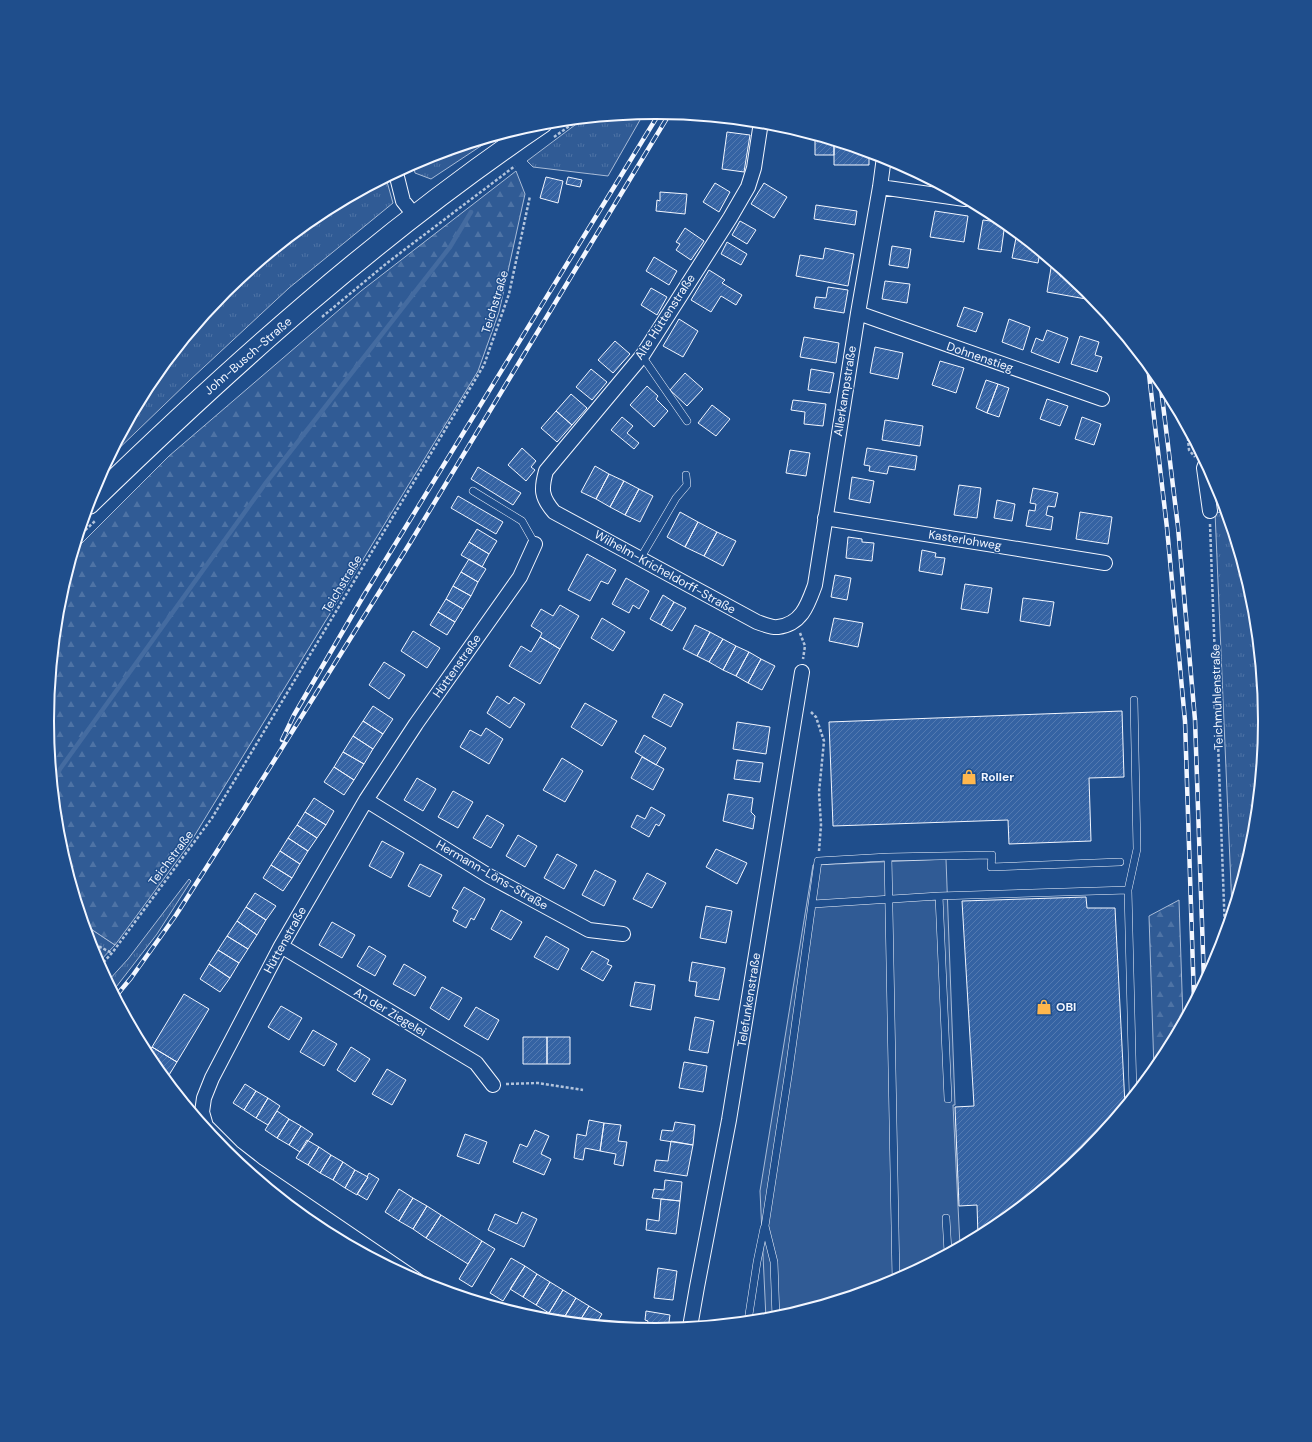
<svg xmlns="http://www.w3.org/2000/svg" width="1312" height="1442" font-family="'DM Sans',sans-serif">
<defs>
<pattern id="grass-tufts" width="24" height="20" patternUnits="userSpaceOnUse"><rect width="24" height="20" fill="#305b95"/><path d="M3 7l-1-3M5 7V3M7 7l1-3M15 17l-1-3M17 17v-4M19 17l1-3" fill="none" stroke="#4e73a5"/></pattern>
<pattern id="forest-firs" width="22" height="20" patternUnits="userSpaceOnUse"><rect width="22" height="20" fill="#305b95"/><path d="M5 1l3.5 6h-7zM16 11l3.5 6h-7z" fill="#4e73a5"/></pattern>
<pattern id="building-hatch" width="6" height="6" patternUnits="userSpaceOnUse"><rect width="6" height="6" fill="#3563a3"/><path d="M-1 1l2-2M0 6l6-6M5 7l2-2" fill="none" stroke="#537ab1"/></pattern>
</defs>
<rect width="100%" height="100%" fill="#1f4e8c"/>
<path fill="url(#grass-tufts)" stroke="#a8bbd7" d="M644,113L608,176L533,167L527,161L583,119Z
M496,136L431,179L415,173L413,164L423,158Z
M386,178L393,203L289,288L190,380L109,458L150,382L226,290L318,215Z
M1215,512L1226,513L1253,602L1265,721L1253,840L1232,909Z
M189,879L191,881L157,934L113,991L108,981L128,959Z
M85,925L115,945L98,963L93,954Z"/>
<path fill="url(#forest-firs)" stroke="#a8bbd7" d="M516,171L525,194L499,312L478,371L190,843L115,945L85,925L59,840L47,721L59,602L74,551L169,456L361,291Z
M1179,900L1183,1020L1162,1060L1154,1070L1149,916Z"/>
<path fill="#305b95" stroke="#a8bbd7" d="M946,859L955,1105H953L960,1246L889,1284L775,1318L766,1319L760,1191L813,865Z"/>
<g fill="none" stroke-linecap="round" stroke-linejoin="round">
<path stroke="#446ba0" stroke-width="4.5" d="M53,783L60,769L265,484L450,247L471,212"/>
</g>
<path fill="url(#building-hatch)" stroke="#f2f6ff" d="M727,132L750,135L744,172L722,169Z
M815,136L834,142V155H815Z
M834,144H842L869,152V165H834Z
M546,177L563,181L558,203L540,198Z
M568,177L582,180L580,187L566,184Z
M715,183L730,192L719,212L703,202Z
M764,183L787,197L774,218L751,204Z
M660,192L687,194L685,214L656,211L657,200L660,201Z
M816,205L857,211L855,225L814,219Z
M935,211L968,216L964,242L930,237Z
M983,220L1005,223L1001,252L978,249Z
M740,221L756,230L747,244L732,235Z
M685,228L704,241L691,260L676,250L680,244L676,242Z
M1017,233L1040,252L1038,263L1012,258Z
M727,242L747,254L741,265L721,254Z
M892,246L911,249L908,268L889,265Z
M825,248L854,254L848,286L796,276L800,255L823,259Z
M654,257L677,271L669,285L646,271Z
M1052,262L1061,270L1060,276L1071,278L1087,291L1086,299L1047,292Z
M709,270L725,280L722,283L742,295L736,305L721,296L711,312L691,300Z
M885,281L910,284L907,303L882,299Z
M828,287L848,290L844,313L814,308L816,297L826,298Z
M651,288L667,297L657,315L641,305Z
M964,307L983,313L976,332L957,326Z
M679,319L698,331L683,357L663,346Z
M1009,319L1030,327L1023,350L1002,342Z
M1047,330L1068,338L1059,363L1031,352L1036,338L1043,341Z
M1080,336L1099,342L1095,355L1102,357L1097,372L1071,364Z
M804,337L839,343L836,363L800,357Z
M615,341L630,354L613,373L598,360Z
M875,347L903,353L898,379L870,373Z
M940,361L964,368L956,393L932,385Z
M591,369L607,382L592,400L576,387Z
M811,369L834,373L830,393L808,390Z
M685,373L703,389L687,406L670,390Z
M986,380L998,384L987,413L976,408Z
M998,384L1009,388L999,417L987,413Z
M647,386L658,396L656,399L668,411L654,427L630,405Z
M571,394L587,408L572,425L556,411Z
M1047,399L1068,406L1060,426L1040,419Z
M793,400L826,404L823,426L804,424L805,412L791,410Z
M712,405L730,419L716,436L698,423Z
M556,411L572,425L557,442L541,428Z
M622,417L633,426L627,433L639,443L634,449L611,430Z
M1082,417L1101,424L1094,445L1075,439Z
M885,420L923,426L920,446L882,440Z
M522,448L536,461L531,467L535,470L526,481L508,465Z
M867,448L917,456L915,470L889,466L887,474L869,471L870,466L864,465Z
M790,450L810,453L806,476L786,473Z
M595,466L609,474L596,499L581,492Z
M478,467L521,493L513,505L471,479Z
M609,474L624,481L610,507L596,499Z
M852,477L874,481L870,503L849,499Z
M624,481L639,489L625,515L610,507Z
M959,485L981,488L977,518L954,515Z
M1033,488L1058,493L1055,507L1048,506L1046,515L1053,517L1051,530L1026,526L1029,510L1035,511L1036,504L1030,503Z
M639,489L653,496L640,522L625,515Z
M458,496L503,522L496,534L451,508Z
M997,500L1015,504L1012,521L994,518Z
M680,512L698,522L685,547L667,537Z
M1080,512L1112,517L1108,544L1076,539Z
M698,522L717,532L704,556L685,547Z
M477,529L497,541L489,554L469,542Z
M717,532L736,541L723,566L704,556Z
M848,537L862,539V542L874,543L872,561L846,558Z
M469,542L489,554L482,567L461,555Z
M922,550L936,553L935,557L945,558L942,575L919,571Z
M587,554L616,570L608,584L601,581L590,601L568,590Z
M469,559L486,569L478,582L461,572Z
M461,572L478,582L471,596L453,586Z
M835,575L851,578L847,600L831,597Z
M626,578L649,591L639,609L633,605L629,613L612,604Z
M965,584L992,588L988,613L961,609Z
M453,586L471,596L463,609L446,599Z
M663,595L674,602L661,625L650,619Z
M1023,598L1054,602L1050,626L1020,621Z
M446,599L463,609L455,622L438,612Z
M674,602L686,608L672,631L661,625Z
M560,605L579,616L560,649L540,637L542,633L531,626L541,609L553,616Z
M438,612L455,622L447,635L430,625Z
M602,618L625,632L613,651L591,638Z
M834,618L863,623L858,647L829,641Z
M695,625L710,632L697,656L683,649Z
M413,631L440,648L427,668L401,651Z
M710,632L723,639L709,662L697,656Z
M540,637L560,649L540,684L509,666L521,646L531,652Z
M723,639L736,646L723,670L709,662Z
M736,646L749,652L736,676L723,670Z
M749,652L761,659L748,683L736,676Z
M761,659L775,666L762,690L748,683Z
M384,662L405,675L389,699L369,685Z
M664,694L683,704L671,727L652,717Z
M497,696L509,704L514,697L525,704L510,728L487,713Z
M585,703L617,721L602,746L571,727Z
M373,706L393,719L383,734L363,721Z
M1122,711L1124,777L1089,778L1091,841L1009,844L1008,820L833,826L829,722Z
M363,721L383,734L373,749L353,736Z
M737,722L770,727L766,754L733,749Z
M486,728L503,739L489,764L460,747L470,730L481,736Z
M644,735L666,748L656,765L635,752Z
M353,736L373,749L364,764L343,752Z
M343,752L364,764L354,780L334,767Z
M642,757L664,769L653,790L631,778Z
M562,758L583,771L565,802L543,790Z
M737,760L763,763L760,782L734,779Z
M334,767L354,780L344,795L324,782Z
M417,778L436,789L423,811L404,800Z
M453,791L473,802L458,828L438,817Z
M728,794L753,798L751,812L755,816L753,829L723,821Z
M314,798L334,811L326,825L305,812Z
M651,807L665,815L659,826L656,824L649,837L631,827L637,815L645,819Z
M305,812L326,825L317,838L297,825Z
M487,815L504,825L491,848L473,838Z
M297,825L317,838L308,851L288,838Z
M518,835L537,846L525,867L506,856Z
M288,838L308,851L300,864L280,851Z
M382,841L404,853L391,878L369,866Z
M716,849L747,863L737,884L706,867Z
M280,851L300,864L292,878L271,865Z
M557,854L577,865L564,889L544,878Z
M420,864L442,875L430,897L408,886Z
M271,865L292,878L283,891L263,878Z
M595,870L616,881L604,906L582,895Z
M647,873L666,883L652,908L633,899Z
M464,887L485,899L474,920L471,918L466,928L453,921L458,911L452,908Z
M255,893L276,906L266,920L246,907Z
M1086,897L1087,908H1115L1125,1105L1086,1152L994,1227L978,1236L977,1205L959,1206L955,1107L974,1106L962,901Z
M706,906L732,911L726,943L700,938Z
M246,907L266,920L257,935L237,921Z
M501,910L522,922L511,940L491,929Z
M237,921L257,935L248,949L227,936Z
M332,922L355,935L342,958L319,945Z
M227,936L248,949L239,963L218,950Z
M546,936L569,949L558,970L534,957Z
M369,946L386,956L375,976L357,966Z
M218,950L239,963L230,978L209,964Z
M592,951L609,960L607,964L612,966L603,981L581,969Z
M692,962L725,968L719,1000L695,996L697,982L689,981Z
M209,964L230,978L220,992L200,979Z
M404,964L426,977L415,996L393,984Z
M635,982L655,985L651,1010L630,1006Z
M442,987L462,998L449,1020L430,1008Z
M184,994L209,1009L177,1062L152,1047Z
M281,1006L302,1018L289,1040L268,1027Z
M476,1007L499,1020L488,1040L464,1026Z
M695,1017L714,1021L708,1053L689,1050Z
M313,1030L337,1044L324,1066L300,1052Z
M523,1037H547V1064H523Z
M547,1037H570V1064H547Z
M152,1047L177,1062L166,1080L147,1054Z
M351,1047L370,1059L355,1082L337,1070Z
M684,1062L707,1066L703,1092L679,1088Z
M387,1069L406,1080L392,1105L372,1094Z
M245,1084L256,1091L244,1110L233,1103Z
M256,1091L268,1098L256,1118L244,1110Z
M268,1098L280,1106L268,1125L256,1118Z
M277,1111L289,1119L277,1138L265,1130Z
M289,1119L301,1126L289,1145L277,1138Z
M589,1120L604,1123L600,1151L585,1148L583,1160L574,1158L577,1134L586,1136Z
M675,1122L695,1125L693,1145L660,1140L662,1130L673,1131Z
M604,1123L621,1125L618,1141L627,1142L623,1166L614,1164L616,1154L600,1151Z
M301,1126L313,1134L300,1152L289,1145Z
M535,1130L549,1136L541,1154L551,1159L544,1175L513,1162L520,1144L527,1147Z
M465,1134L487,1142L479,1164L457,1156Z
M307,1140L319,1147L308,1165L296,1158Z
M671,1141L693,1145L687,1176L654,1171L656,1160L668,1161Z
M319,1147L331,1155L320,1173L308,1165Z
M331,1155L343,1162L333,1180L320,1173Z
M343,1162L355,1170L345,1188L333,1180Z
M355,1170L368,1177L357,1195L345,1188Z
M369,1173L379,1179L367,1200L357,1194L368,1177H367Z
M665,1180L682,1182L680,1201L652,1198L654,1189L664,1190Z
M399,1189L413,1198L399,1221L385,1212Z
M413,1198L427,1206L413,1229L399,1221Z
M661,1199L680,1201L676,1234L646,1230L647,1219L659,1221Z
M427,1206L441,1215L426,1238L413,1229Z
M522,1212L537,1219L524,1247L488,1230L495,1214L517,1224Z
M441,1215L482,1241L468,1264L426,1238Z
M482,1241L495,1249L472,1287L459,1279Z
M511,1258L525,1266L503,1301L490,1293Z
M525,1266L537,1274L523,1297L510,1289Z
M658,1268L677,1271L673,1300L654,1298Z
M537,1274L550,1282L536,1305L523,1297Z
M550,1282L563,1290L549,1313L536,1305Z
M563,1290L576,1298L562,1321L549,1313Z
M576,1298L589,1306L579,1322L562,1321Z
M589,1306L602,1314L596,1324L579,1322Z
M646,1311L670,1315L668,1329L656,1330L646,1329L648,1321L645,1320Z"/>
<g fill="none" stroke-linecap="round" stroke-linejoin="round">
<defs>
<path id="lane" d="M642,356L687,421
M473,491L522,521L535,544
M640,559L676,498L687,485L686,475
M888,857L896,1280
M1128,890L1137,849L1134,700
M939,896L1128,890L1133,1095
M813,904L939,896L948,1099
M946,1218L948,1252
M776,1318L774,1262L765,1226L789,1070L818,861L888,857L992,855L991,867L1120,862
M748,1321L757,1262L764,1228"/>
<path id="street" d="M761,122L754,168L748,187L730,218L642,356L546,471C541,489 541,497 554,512L757,622C763,624 772,628 778,627C802,624 808,604 815,585L858,313L880,187L884,157
M396,173L403,201L415,216
M880,187L965,199
M858,313L1102,399
M1206,463L1204,468L1210,511
M825,518L1105,563
M366,800L489,876L589,930L623,934
M281,946L476,1063L493,1085
M418,1281L255,1170L232,1152L206,1126L202,1112L204,1098L212,1078L281,946L366,800L416,724L520,577L535,544
M690,1327L697,1287L729,1120L802,672"/>
<path id="secondary" d="M89,504C230,367 378,234 542,123"/>
</defs>
<use href="#lane" stroke="#f2f6ff" stroke-width="8"/>
<use href="#street" stroke="#f2f6ff" stroke-width="16"/>
<use href="#secondary" stroke="#f2f6ff" stroke-width="22"/>
<path stroke="#b3c4dc" stroke-width="2.5" stroke-dasharray="3 2" stroke-linecap="butt" d="M554,137L578,120
M322,317L387,263L515,166
M1187,428L1189,450L1195,457
M1210,524L1225,932
M78,537L95,521
M800,633L805,646L803,659
M811,712L816,717L824,741L819,792L821,825L819,851
M90,942L112,953
M100,966L112,953L212,818L484,365L509,294L530,196
M506,1084L538,1083L583,1090"/>
<use href="#lane" stroke="#1f4e8c" stroke-width="7"/>
<use href="#street" stroke="#1f4e8c" stroke-width="14"/>
<use href="#secondary" stroke="#1f4e8c" stroke-width="20"/>
<defs>
<path id="rail" d="M1148,366L1167,528L1185,721L1194,1000
M1160,380L1178,527L1195,720L1204,982
M282,740L294,715L364,595L660,112
M116,996L131,978L176,915L242,812L410,543L670,113"/>
</defs>
<use href="#rail" stroke="#f2f6ff" stroke-width="4.5"/>
<use href="#rail" stroke="#1f4e8c" stroke-width="3" stroke-dasharray="9" stroke-linecap="butt"/>
</g>
<defs>
<symbol id="shop-bare" viewBox="-9 -9 18 18"><path d="M-5-2.5h2.3a2.7 3.5 0 0 1 5.4 0H5L5.5 6h-11ZM-1.5-2.5h3a1.5 2.3 0 0 0-3 0Z" fill="#ffb74d" stroke="#1f4e8c" stroke-width="2.5" paint-order="stroke"/></symbol>
</defs>
<g fill-rule="evenodd">
<use href="#shop-bare" x="958" y="766" width="22" height="22"/>
<use href="#shop-bare" x="1033" y="996" width="22" height="22"/>
</g>
<g text-anchor="middle" stroke-width="3" stroke-linejoin="round" paint-order="stroke">
<g font-size="12" fill="#f2f6ff" stroke="#1f4e8c">
<text transform="translate(495 302) rotate(-73)" y="4">Teichstraße</text>
<text transform="translate(665 317) rotate(-57)" y="4">Alte Hüttenstraße</text>
<text transform="translate(248 356) rotate(-41)" y="4">John-Busch-Straße</text>
<text transform="translate(980 357) rotate(19)" y="4">Dohnenstieg</text>
<text transform="translate(845 391) rotate(-81)" y="4">Allerkampstraße</text>
<text transform="translate(965 540) rotate(9)" y="4">Kasterlohweg</text>
<text transform="translate(665 572) rotate(29)" y="4">Wilhelm-Kricheldorff-Straße</text>
<text transform="translate(342 584) rotate(-59)" y="4">Teichstraße</text>
<text transform="translate(457 666) rotate(-55)" y="4">Hüttenstraße</text>
<text transform="translate(1217 697) rotate(-92)" y="4">Teichmühlenstraße</text>
<text transform="translate(171 858) rotate(-53)" y="4">Teichstraße</text>
<text transform="translate(492 875) rotate(30)" y="4">Hermann-Löns-Straße</text>
<text transform="translate(285 940) rotate(-61)" y="4">Hüttenstraße</text>
<text transform="translate(749 1000) rotate(-81)" y="4">Telefunkenstraße</text>
<text transform="translate(390 1012) rotate(31)" y="4">An der Ziegelei</text>
</g>
<g font-size="12" font-weight="bold" fill="#f2f6ff" stroke="#1f4e8c" text-anchor="start">
<text x="981" y="781">Roller</text>
<text x="1056" y="1011">OBI</text>
</g>
</g>
<path d="M0 0H1312V1442H0ZM54 721a602 602 0 1 1 1204 0a602 602 0 1 1-1204 0Z" fill="#1f4e8c" fill-rule="evenodd"/>
<path fill="none" stroke="#f2f6ff" stroke-width="2" d="M54 721a602 602 0 1 1 1204 0a602 602 0 1 1-1204 0Z"/>
</svg>
